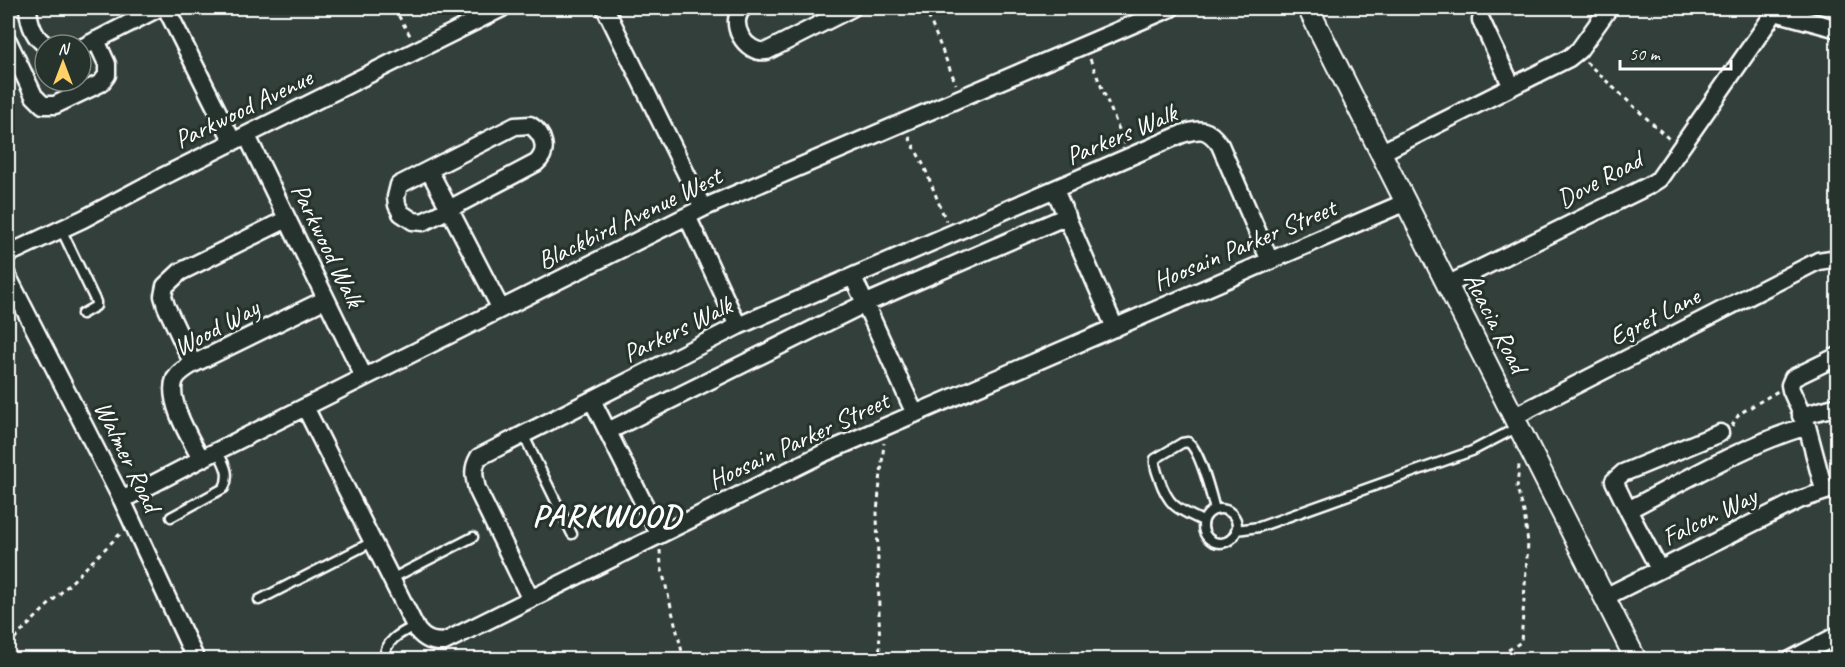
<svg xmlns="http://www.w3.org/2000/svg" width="1845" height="667" font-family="Caveat,sans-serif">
<rect width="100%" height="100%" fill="#333f3a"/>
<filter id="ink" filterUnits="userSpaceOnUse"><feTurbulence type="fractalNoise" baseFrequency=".0167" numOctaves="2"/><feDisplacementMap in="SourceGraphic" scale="12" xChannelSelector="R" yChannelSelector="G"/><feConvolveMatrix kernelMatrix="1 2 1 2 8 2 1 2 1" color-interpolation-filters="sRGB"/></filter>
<g filter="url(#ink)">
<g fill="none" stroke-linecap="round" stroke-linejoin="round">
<defs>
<path id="service" d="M61,229L96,302V306L82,314
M523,434L572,534
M1203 526a17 17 0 1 1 34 0a17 17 0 1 1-34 0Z
M171,517L224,488C231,473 224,464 217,450
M1203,521C1177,509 1169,507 1159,478C1157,472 1154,466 1155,459L1182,443L1188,442C1200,450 1211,494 1215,510
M1236,530L1259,527L1472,451L1518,427
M391,579L473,537
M259,600L372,542
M384,660C384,641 400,633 415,626"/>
<path id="minor" d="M28,8C29,23 33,37 46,45
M166,8L233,142
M605,8L703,208
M743,8C727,22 745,55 767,51L852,8
M1775,12L1838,29
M1481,20L1512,87
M8,41L34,96L43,105H55L101,83L107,75V64L96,40
M81,48L159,8
M530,125C543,133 550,151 536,163L449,209L423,222L413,221L401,213L397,205L396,197L399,185L515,126Z
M247,136L364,377
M1382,152L1569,58L1579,50L1609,8
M429,170L501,309
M1055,190L1115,328
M687,216L738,326
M8,254L83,219L162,177L502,8
M8,277L122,500L196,660
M853,277L915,414
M1447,285L1648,186L1659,179L1775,12L1773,8
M193,364L166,306L163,296L165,286L180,272L287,219
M592,400L659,534
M305,407L417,630C425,640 432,642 444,642L824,453L1406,202
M1801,416L1838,406
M1513,417L1818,261L1838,258
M608,431L864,304L1067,216
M201,459C191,440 166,400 175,379C179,372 186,368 193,364L326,299
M1824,490L1807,426L1791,390L1790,385L1793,378L1838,356
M122,500L201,459L703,208L1171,8
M1628,510L1614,481L1623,473L1720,433
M1659,569L1628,510C1686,480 1744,445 1807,426
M1605,597L1799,500L1838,487
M530,598L477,489C474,476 472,469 479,457L738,326L1182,134C1201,128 1208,128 1220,145L1270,261
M1790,660L1838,635"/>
<path id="tertiary" d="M1308,8L1636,660"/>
</defs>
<use href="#service" stroke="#fff" stroke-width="13"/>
<use href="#minor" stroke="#fff" stroke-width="21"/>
<use href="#tertiary" stroke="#fff" stroke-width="24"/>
<path stroke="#fff" stroke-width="3" stroke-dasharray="4.5 4.5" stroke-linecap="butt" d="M394,8L411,37
M925,8L956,84
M1090,59L1125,144
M1586,62L1669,139
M909,137L924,166L946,221
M1732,426L1739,414L1778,391
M660,550L661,566L684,660
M8,645L121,533
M880,660L877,512L884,443
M1493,660L1521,642L1528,543L1524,512L1517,488L1519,465"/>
<use href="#service" stroke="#26332d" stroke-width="8"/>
<use href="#minor" stroke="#26332d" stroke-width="16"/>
<use href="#tertiary" stroke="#26332d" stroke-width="20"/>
</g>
</g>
<g text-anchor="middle" stroke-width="6" stroke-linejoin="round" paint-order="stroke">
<g font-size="26" fill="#fff" stroke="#26332d">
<text transform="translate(243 108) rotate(-26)" y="9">Parkwood Avenue</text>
<text transform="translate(1121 134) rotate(-23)" y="9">Parkers Walk</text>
<text transform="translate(1599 179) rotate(-28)" y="9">Dove Road</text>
<text transform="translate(629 218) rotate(-26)" y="9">Blackbird Avenue West</text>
<text transform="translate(1244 244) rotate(-23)" y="9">Hoosain Parker Street</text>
<text transform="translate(328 245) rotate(64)" y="9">Parkwood Walk</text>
<text transform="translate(1654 316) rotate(-27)" y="9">Egret Lane</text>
<text transform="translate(1496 322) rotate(63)" y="9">Acacia Road</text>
<text transform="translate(216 327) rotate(-28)" y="9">Wood Way</text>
<text transform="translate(677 329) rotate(-26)" y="9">Parkers Walk</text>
<text transform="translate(798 440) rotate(-25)" y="9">Hoosain Parker Street</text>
<text transform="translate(128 456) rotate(64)" y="9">Walmer Road</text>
<text transform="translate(1709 516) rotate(-26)" y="9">Falcon Way</text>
</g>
<g font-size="32" font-weight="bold" letter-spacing="1.5" fill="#fff" stroke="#26332d">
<text x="607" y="526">PARKWOOD</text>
</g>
</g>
<rect width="1845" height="667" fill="none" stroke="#26332d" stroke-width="30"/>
<rect x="15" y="15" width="1815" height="637" fill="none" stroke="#fff" stroke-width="2" filter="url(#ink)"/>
<g transform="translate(63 63)"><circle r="28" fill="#26332d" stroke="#7d8581" stroke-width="1.5"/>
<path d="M0-4.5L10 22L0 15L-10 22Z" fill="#ffd166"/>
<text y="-9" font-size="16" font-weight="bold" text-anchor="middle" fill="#ffffff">N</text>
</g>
<path d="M1620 60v9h111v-9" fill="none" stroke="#ffffff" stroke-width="3"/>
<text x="1629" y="60" font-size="18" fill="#ffffff" stroke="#26332d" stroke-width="4.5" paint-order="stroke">50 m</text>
</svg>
